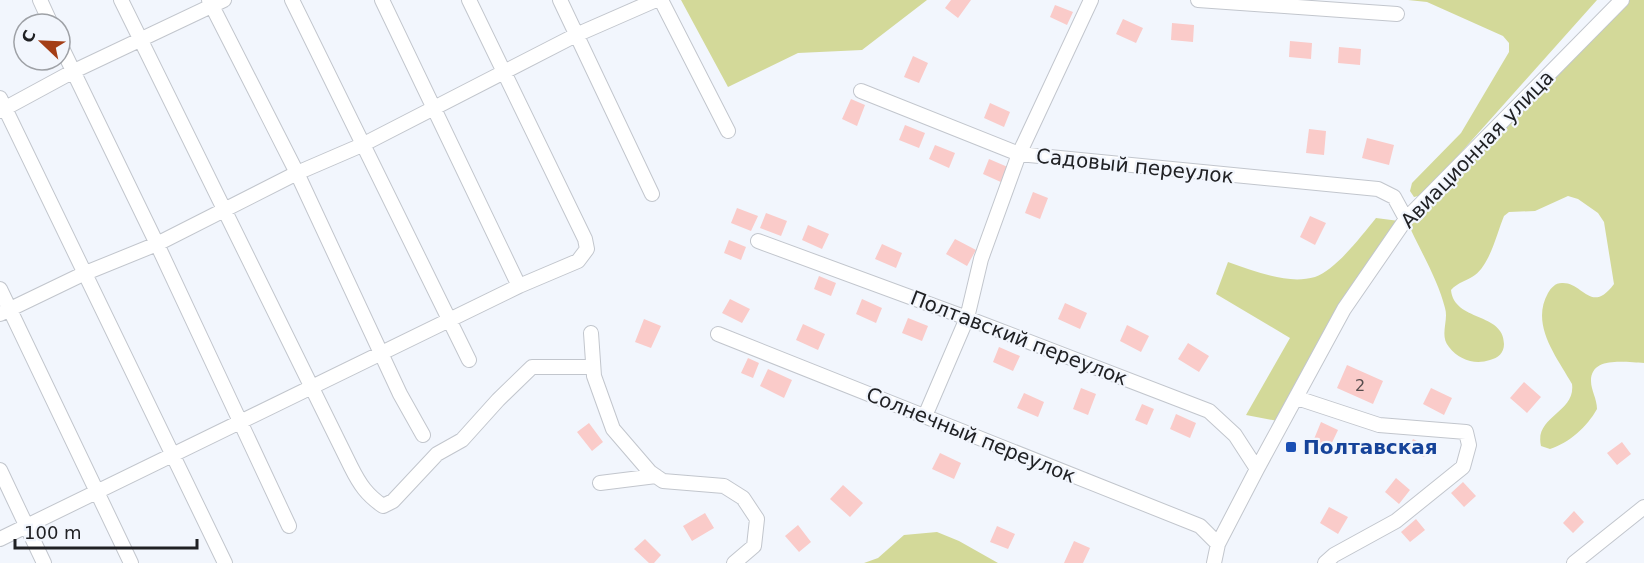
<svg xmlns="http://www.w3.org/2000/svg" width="1644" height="563" font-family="'DejaVu Sans',sans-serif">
<rect width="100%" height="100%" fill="#f2f6fd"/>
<path fill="#d3d999" d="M681,0H927L862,50L798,53L728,87Z
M1408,0H1597L1423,195L1414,197L1410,191L1412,183L1461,133L1509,52V43L1503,36L1427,2Z
M1617,0H1644V363C1628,363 1591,355 1591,381C1591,390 1597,399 1597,409C1587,427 1569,443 1550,449L1541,446C1534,416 1576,413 1572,384C1557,357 1530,325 1548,293C1551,288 1555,283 1562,283C1583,282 1591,315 1614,284L1604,222L1598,213L1578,199L1568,196L1535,211L1509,212L1504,216C1497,233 1490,264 1475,275C1467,281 1458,282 1451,290C1454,322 1504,312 1504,344C1504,353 1498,358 1490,360C1475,365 1459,360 1449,347C1439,335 1449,321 1445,308C1438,279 1418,247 1406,219Z
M1376,218L1399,221L1346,293L1278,421L1246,415L1290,338L1216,294L1228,262C1255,271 1287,285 1315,277C1336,270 1362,235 1376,218Z
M937,532L959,541L998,563H864L878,558L904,535Z"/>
<path fill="#facbc9" d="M951,0H971L958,18L945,8Z
M1055,5L1073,12L1067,25L1050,17Z
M1123,19L1143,28L1136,43L1116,34Z
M1172,23L1194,25L1193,42L1171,40Z
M1290,41L1312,43L1311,59L1289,57Z
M1339,47L1361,49L1360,65L1338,63Z
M913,56L928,63L919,83L904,77Z
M851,99L865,105L857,126L842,119Z
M990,103L1010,112L1004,127L984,118Z
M905,125L925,133L919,148L899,140Z
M1309,129L1326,131L1324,155L1306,153Z
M1367,138L1394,145L1389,165L1362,158Z
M935,145L955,153L949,168L929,159Z
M989,159L1010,168L1003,183L983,174Z
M1033,192L1048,198L1040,219L1025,213Z
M737,208L758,216L751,231L731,223Z
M766,213L787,221L781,236L760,228Z
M1310,216L1326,223L1315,245L1300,237Z
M808,225L829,234L822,249L802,240Z
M955,239L976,250L967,266L946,254Z
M729,240L746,247L741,260L724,253Z
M882,244L902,253L896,268L875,259Z
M819,276L836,283L831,296L814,289Z
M730,299L750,309L742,323L722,313Z
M862,299L882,308L876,323L856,314Z
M1065,303L1087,313L1080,329L1058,319Z
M908,318L928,326L922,341L902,333Z
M644,319L661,326L651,348L635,342Z
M803,324L825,334L818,350L796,340Z
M1127,325L1149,336L1141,352L1120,341Z
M1188,343L1209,356L1199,372L1178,359Z
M999,347L1020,356L1013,371L993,362Z
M748,358L759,363L753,378L741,373Z
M1347,365L1383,381L1373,404L1337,388Z
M768,369L792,380L784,398L760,386Z
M1524,382L1541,397L1527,413L1510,398Z
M1081,388L1096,394L1088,415L1073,409Z
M1431,388L1452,398L1444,415L1423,404Z
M1024,393L1044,402L1038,417L1017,408Z
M1142,404L1154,409L1147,425L1135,420Z
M1176,414L1196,423L1190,438L1170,429Z
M1321,422L1338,430L1328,451L1312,444Z
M589,423L603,442L592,451L577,432Z
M1413,439L1429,447L1424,457L1408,450Z
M1622,442L1631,454L1617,465L1607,453Z
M940,453L961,463L954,479L932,469Z
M1396,478L1410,490L1399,504L1385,492Z
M1463,482L1476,496L1464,507L1451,493Z
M843,485L863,503L850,517L830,499Z
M1329,507L1348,517L1338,534L1320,523Z
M1574,511L1584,522L1573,533L1563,523Z
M705,513L714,528L692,541L683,526Z
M1416,519L1425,530L1410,542L1401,532Z
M798,525L811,542L799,552L785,536Z
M997,526L1015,534L1008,549L990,542Z
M645,539L661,555L654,563H649L634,549Z
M1074,541L1090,548L1083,563H1064Z"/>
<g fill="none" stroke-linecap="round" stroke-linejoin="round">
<defs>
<path id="minor" d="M40,0L51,24
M121,0L351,467C360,485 367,495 383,506L393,501L437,454L462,440L498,400L532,367H593
M209,0L297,173L400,394L423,435
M292,0L469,360
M382,0L519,286
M560,0L652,194
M661,0L728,131
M1198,0L1397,14
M60,44L157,244L289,526
M861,91L1019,154L1378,189L1394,197L1406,219
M0,98L225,563
M0,111L72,72L224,0
M758,241L967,318L1209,411L1235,435L1257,469
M0,289L131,563
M0,314L83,274L157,244L297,173L362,145L576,35L656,0
M591,333L594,376L613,429L650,472L663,481L724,486L743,498L757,519L754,546L734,563
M718,334L1200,526L1218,544
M1297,398L1379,425L1466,432L1469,445L1463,467L1396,521L1334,555L1325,563
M925,416L967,318L981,259L1019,154L1091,0
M0,470L44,563
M600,483L656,476
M0,539L519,286L578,261L587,249L585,239L469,0
M1214,563L1218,544L1257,469L1344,309L1406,219L1622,0
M1574,563L1644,507"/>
</defs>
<use href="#minor" stroke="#c2c6cd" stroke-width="16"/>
<use href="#minor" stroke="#fff" stroke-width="14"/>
</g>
<rect fill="#1a4fb4" stroke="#f2f6fd" stroke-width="2" x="1285" y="441" width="12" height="12" rx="3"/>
<g text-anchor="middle" stroke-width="4.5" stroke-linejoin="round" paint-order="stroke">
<g font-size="16" fill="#564c4d">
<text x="1360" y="391">2</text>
</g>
<g font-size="20" fill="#202124" stroke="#f2f6fd">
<text transform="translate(1477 149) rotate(-46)" y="7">Авиационная улица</text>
<text transform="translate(1135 166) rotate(6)" y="7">Садовый переулок</text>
<text transform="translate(1019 338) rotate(21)" y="7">Полтавский переулок</text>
<text transform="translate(971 435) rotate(22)" y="7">Солнечный переулок</text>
</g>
<g font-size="20" font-weight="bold" fill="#164399" stroke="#f2f6fd" text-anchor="start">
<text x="1303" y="454">Полтавская</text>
</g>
</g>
<g transform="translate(42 42) rotate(293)"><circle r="28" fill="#f2f6fd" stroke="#9ea1a6" stroke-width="1.5"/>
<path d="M0-4.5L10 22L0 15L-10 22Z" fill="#a43e16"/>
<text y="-9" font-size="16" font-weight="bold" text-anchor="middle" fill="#202124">С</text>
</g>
<path d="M15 539v9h182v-9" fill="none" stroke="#202124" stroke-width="3"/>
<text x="24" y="539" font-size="18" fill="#202124" stroke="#f2f6fd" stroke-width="4.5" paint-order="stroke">100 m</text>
</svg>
